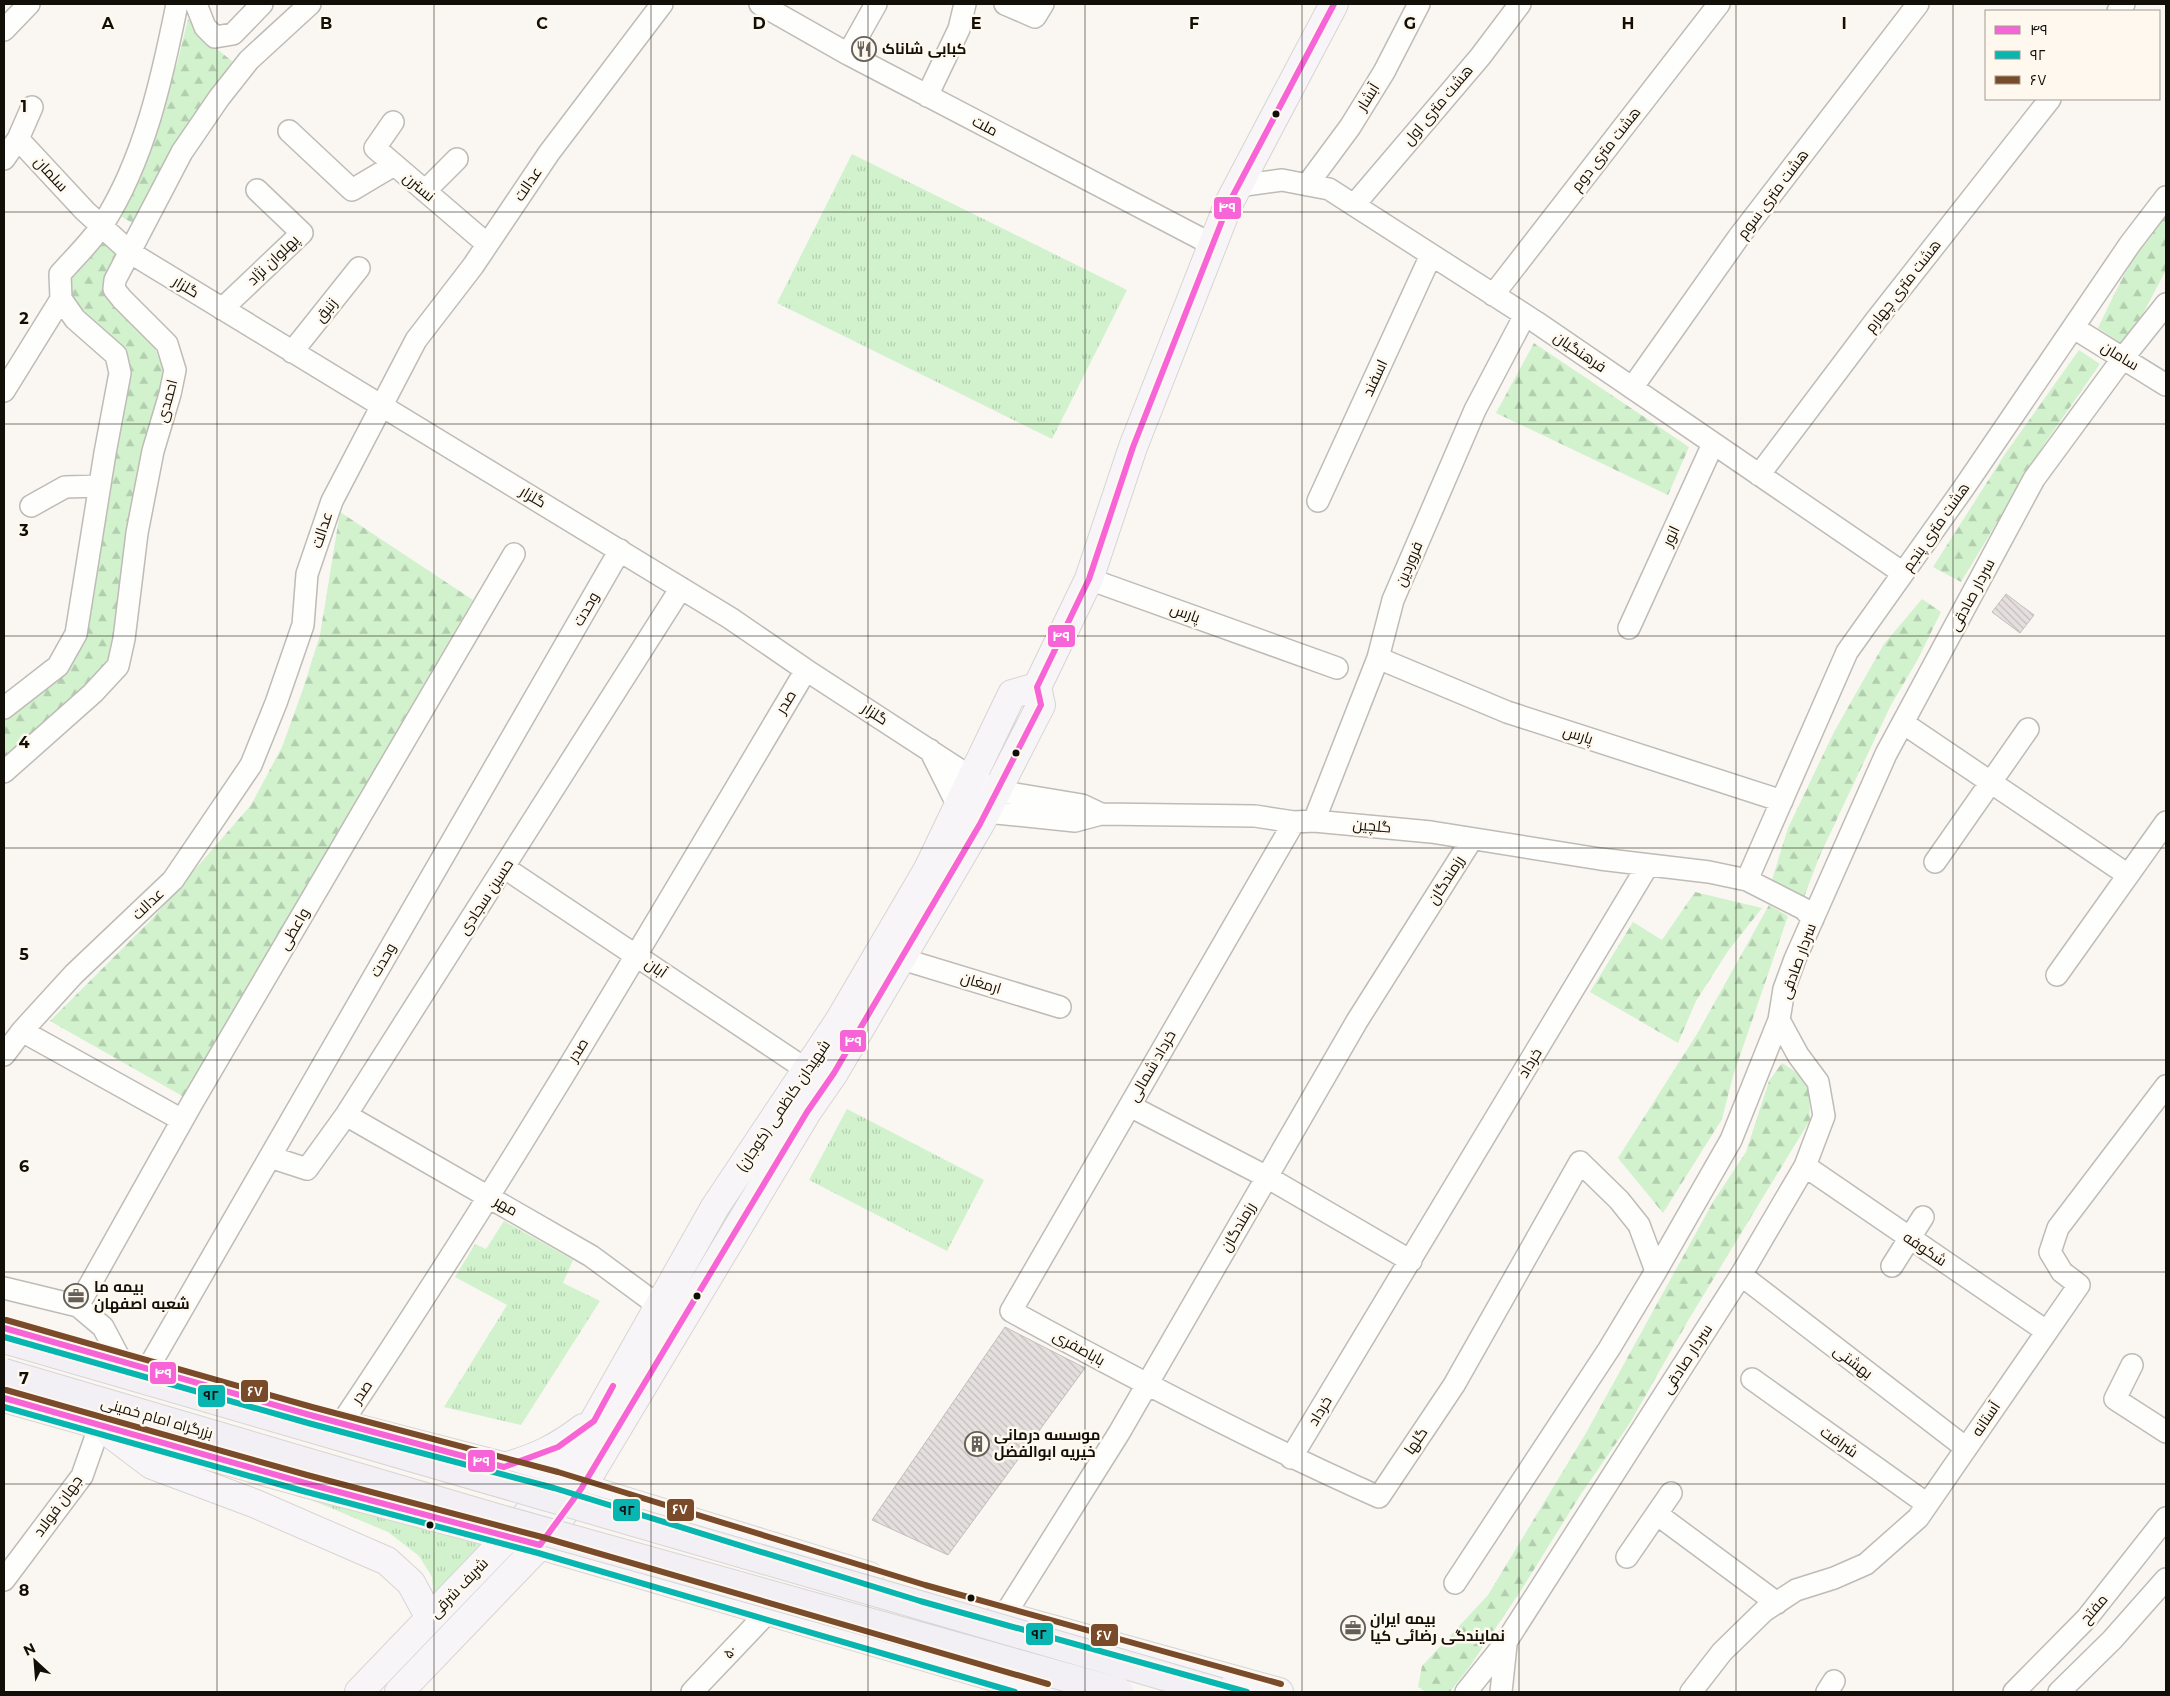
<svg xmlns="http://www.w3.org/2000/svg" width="2170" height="1696" font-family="Montserrat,Cairo,sans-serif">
<defs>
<pattern id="grass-tufts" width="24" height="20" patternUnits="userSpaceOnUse" patternTransform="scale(1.25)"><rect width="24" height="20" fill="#d1f2cd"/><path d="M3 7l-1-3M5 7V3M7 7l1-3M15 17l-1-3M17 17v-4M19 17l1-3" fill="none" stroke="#b2ceaf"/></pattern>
<pattern id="forest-firs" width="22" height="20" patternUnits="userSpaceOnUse" patternTransform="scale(1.25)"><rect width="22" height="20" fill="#d1f2cd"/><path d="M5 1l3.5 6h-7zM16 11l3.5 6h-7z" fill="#b2ceaf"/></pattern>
<pattern id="building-back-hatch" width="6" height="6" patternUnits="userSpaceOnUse" patternTransform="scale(1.25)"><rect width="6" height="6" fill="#e5dfde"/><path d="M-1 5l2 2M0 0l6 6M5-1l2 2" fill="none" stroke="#c3bebd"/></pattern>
</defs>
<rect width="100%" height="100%" fill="#faf7f2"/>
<path fill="url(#grass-tufts)" d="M852,154L1127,290L1052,439L777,303Z
M847,1109L984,1180L947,1251L809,1180Z
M504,1221L573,1260L563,1283L600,1301L521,1425L444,1407L507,1305L455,1277L475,1244L486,1249Z
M271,1483L488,1544L434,1600L432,1577L419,1556L388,1532Z"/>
<path fill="url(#forest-firs)" d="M188,19L208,42L237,65L136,225L115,213L160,98L177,64Z
M2166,212V270L2126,346L2098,328C2117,288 2137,245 2166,212Z
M108,228L127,239L103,287L117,308L152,341L163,368L160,394L110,663L87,691L4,761V716L58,676L127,378L86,316L69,296L70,278Z
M1534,343L1689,447L1668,495L1496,413Z
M2079,350L2100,364L2045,443L1961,582L1933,567L2005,454Z
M340,512L473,600L184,1097L50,1021L150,921L251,805L282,747L303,689L320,635Z
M1922,599L1941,612L1918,659L1891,705L1853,785L1820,855L1804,897L1771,883L1788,828L1834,732L1884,644Z
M1695,892L1762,908L1728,951L1696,1001L1678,1043L1590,992L1633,922L1662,940Z
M1769,905L1788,916L1733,1076L1722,1119L1663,1213L1618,1158L1697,1034Z
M1782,1063C1812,1081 1809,1087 1810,1120L1689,1319L1630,1423L1581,1494L1520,1592L1470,1666L1450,1692H1427L1418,1687L1422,1666L1488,1595L1586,1433L1713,1202L1746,1152L1769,1081Z"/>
<path fill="url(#building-back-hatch)" stroke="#c3bebd" d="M2006,594L2034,615L2020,633L1992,612Z
M1005,1327L1085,1368L948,1555L872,1520Z"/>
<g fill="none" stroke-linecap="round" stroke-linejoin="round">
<defs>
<path id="minor" d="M196,4L205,27L215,37L233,34L262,4
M760,4L848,54L1213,245
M1005,4L1035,17L1043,4
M2118,11L2124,4
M4,30L29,4
M848,54L876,4
M927,96L959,29L965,4
M393,122L375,148L487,244
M289,131L352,190L394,165
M18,139L85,211L131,253L730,618L806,670L972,778L996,791L1082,805L1101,814L1255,816L1294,822L1314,821L1431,832L1600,859L1709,872L1747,880L1804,909L1813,919
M4,159L18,139L32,107
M1307,185L1350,127L1384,72L1419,4
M1238,186L1282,180L1329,189L1536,322L1903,573
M425,191L457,159
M1354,205L1480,57L1520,4
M1493,295L1719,4
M222,309L302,233L257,190
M2074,328L2166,385
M292,352L359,268
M1632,388L1738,238L1918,4
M4,391L61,299
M1759,475L1876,320L2050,99
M1318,501L1431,255
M31,506L65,487L99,486
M1089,579L1337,668
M1629,628L1713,444
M1378,658L1507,712L1782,801
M4,708L58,666L76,634L105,453L120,373L116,355L75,319L61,299L60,274C74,258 91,242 103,224C144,160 162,79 177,4
M1903,723L2128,875
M930,750L958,806L986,812L1075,821L1101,814
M4,772L93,693L118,666L124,639L137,533L153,451L170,394L175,370L167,344L122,299L114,289L115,280L182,152L219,98L249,60L310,4
M1314,821L1378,658L1393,600L1475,410L1525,315
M1294,822L1011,1311C1131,1377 1253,1441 1379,1497L1454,1385L1580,1162L1619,1200L1639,1225L1656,1271
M1935,862L2028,729
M505,868L807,1070
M1747,880L1847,652L1963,489L2130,244L2166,197
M902,959L1060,1007
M2057,975L2166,822
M22,1031L182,1120
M4,1055L22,1031L74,974L173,880L251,765L276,703L303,625L307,574L332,501L416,340L473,266L549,153L662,4
M1130,1106L1267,1177L1411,1261
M346,1115L591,1256L659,1306
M270,1157L307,1169L346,1115L681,588
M1805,1166L2046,1331
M1892,1266L1923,1217
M1741,1275L1966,1448
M4,1288L78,1306L103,1327L122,1363
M78,1306L192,1103L514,554
M2132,1365L2115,1399L2166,1432
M147,1370L620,550
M1752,1379L1927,1504
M341,1424C506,1179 655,924 806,670
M1291,1458L1648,865
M1658,1515L1777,1603
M1627,1557L1671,1493
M4,1580L82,1476L100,1425
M1455,1583L1609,1349L1656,1271L1731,1140L1779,1020
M1004,1616L1119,1433L1357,1021L1472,839
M692,1692L768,1612
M1466,1692L1506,1642L1741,1275L1805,1166L1824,1116L1818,1082L1798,1055L1779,1020L1784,989L1795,959L1886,754L2034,479L2123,358L2166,304
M1501,1692L1506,1645
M1691,1692L1722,1652L1764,1611L1796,1590L1834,1578L1866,1564L1918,1518L2079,1285L2062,1272L2050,1252L2058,1228L2166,1086
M1827,1692L1834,1681
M2014,1692L2087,1618L2166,1518
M2059,1692L2112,1640L2166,1579"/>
<path id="major" d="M4,1398L305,1483L540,1545L1046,1692
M348,1426L556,1480L869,1576
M111,1434L152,1465L256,1504L387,1561L411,1583L430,1618
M504,1467C536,1458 557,1448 583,1428
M1001,1615L1279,1692
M359,1692L508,1537L556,1480L594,1421L715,1207L839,1021L928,869L1012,694L1037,687
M399,1692L540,1545L581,1489L807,1112L834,1073L980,824L1041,705L1037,687L1089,579L1133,447L1229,203L1334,4"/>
</defs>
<use href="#minor" stroke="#bfbbb6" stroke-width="24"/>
<use href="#major" stroke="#d7d5d3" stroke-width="30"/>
<use href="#minor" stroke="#fefefd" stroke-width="21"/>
<use href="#major" stroke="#f7f5f8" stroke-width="28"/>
<defs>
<path id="highway-bridge" d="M4,1339L1219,1692
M4,1373L493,1517L1119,1692"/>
</defs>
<use href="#highway-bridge" stroke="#d7d5d3" stroke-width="30" stroke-linecap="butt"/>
<use href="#highway-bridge" stroke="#f2eff5" stroke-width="28"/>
<defs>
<path id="bus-1" d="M4,1328L310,1415L504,1467L558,1447L594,1421L613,1386
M4,1398L305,1483L540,1545L581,1489L807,1112L834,1073L980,824L1041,705L1037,687L1089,579L1133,447L1229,203L1334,4"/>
<path id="bus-2" d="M4,1337L308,1423L554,1488L920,1601L1247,1692
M4,1407L303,1491L538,1553L1015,1692"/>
<path id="bus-3" d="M6,1320L312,1407L558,1472L925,1585L1281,1684
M6,1390L307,1475L542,1537L1048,1684"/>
</defs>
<use href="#bus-1" stroke="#fef8ee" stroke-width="10"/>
<use href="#bus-2" stroke="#fef8ee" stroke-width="10"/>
<use href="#bus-3" stroke="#fef8ee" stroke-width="10"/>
<use href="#bus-1" stroke="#f764d7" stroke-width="6"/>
<use href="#bus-2" stroke="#09b5b1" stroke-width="6"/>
<use href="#bus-3" stroke="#7a4b2a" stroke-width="6"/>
</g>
<path fill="none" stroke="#120f09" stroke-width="1" stroke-opacity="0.55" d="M217,4V1692M434,4V1692M651,4V1692M868,4V1692M1085,4V1692M1302,4V1692M1519,4V1692M1736,4V1692M1953,4V1692M4,212H2166M4,424H2166M4,636H2166M4,848H2166M4,1060H2166M4,1272H2166M4,1484H2166"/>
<defs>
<symbol id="restaurant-ring" viewBox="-11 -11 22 22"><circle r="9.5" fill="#fef8ee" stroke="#63605b" stroke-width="1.5"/><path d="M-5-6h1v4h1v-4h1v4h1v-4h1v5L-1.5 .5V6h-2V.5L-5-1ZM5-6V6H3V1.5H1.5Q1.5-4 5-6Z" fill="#63605b"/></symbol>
<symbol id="office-ring" viewBox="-11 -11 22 22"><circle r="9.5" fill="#fef8ee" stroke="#63605b" stroke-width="1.5"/><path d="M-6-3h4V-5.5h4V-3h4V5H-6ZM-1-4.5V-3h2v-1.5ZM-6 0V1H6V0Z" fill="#63605b"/></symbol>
<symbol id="building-ring" viewBox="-11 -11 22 22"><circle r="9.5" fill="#fef8ee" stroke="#63605b" stroke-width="1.5"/><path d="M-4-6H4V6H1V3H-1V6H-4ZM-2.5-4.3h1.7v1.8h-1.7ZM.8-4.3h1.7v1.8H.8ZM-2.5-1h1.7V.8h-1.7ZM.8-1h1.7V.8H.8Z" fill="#63605b"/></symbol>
</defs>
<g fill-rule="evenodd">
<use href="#restaurant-ring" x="850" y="35" width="28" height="28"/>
<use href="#office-ring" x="62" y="1282" width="28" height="28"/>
<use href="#building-ring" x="963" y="1430" width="28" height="28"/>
<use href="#office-ring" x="1339" y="1614" width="28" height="28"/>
</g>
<g fill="#120f09" stroke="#fef8ee" stroke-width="2">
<circle cx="1276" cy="114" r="4.5"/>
<circle cx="1016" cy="753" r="4.5"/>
<circle cx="697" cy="1296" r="4.5"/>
<circle cx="430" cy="1525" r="4.5"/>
<circle cx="971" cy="1598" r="4.5"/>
</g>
<g text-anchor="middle" stroke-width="5" stroke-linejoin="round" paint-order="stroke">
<g font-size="15" font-weight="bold" fill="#120f09" stroke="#fef8ee" text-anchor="start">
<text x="882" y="54">کبابی شاناک</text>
<text x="94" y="1292">بیمه ما<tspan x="94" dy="17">شعبه اصفهان</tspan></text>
<text x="994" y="1440">موسسه درمانی<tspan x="994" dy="17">خیریه ابوالفضل</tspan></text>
<text x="1370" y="1624">بیمه ایران<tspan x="1370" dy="17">نمایندگی رضائی کيا</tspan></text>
</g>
<g font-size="15" fill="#120f09" stroke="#fef8ee">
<text transform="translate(1368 97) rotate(-58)" y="5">آبشار</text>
<text transform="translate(1438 105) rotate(-50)" y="5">هشت متری اول</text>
<text transform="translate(985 126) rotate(28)" y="5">ملت</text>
<text transform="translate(1606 149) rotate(-52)" y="5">هشت متری دوم</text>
<text transform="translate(51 174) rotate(47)" y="5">سلمان</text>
<text transform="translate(528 184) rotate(-56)" y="5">عدالت</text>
<text transform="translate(419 187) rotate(40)" y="5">نسترن</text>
<text transform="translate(1773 194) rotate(-53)" y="5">هشت متری سوم</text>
<text transform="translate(273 260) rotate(-44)" y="5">پهلوان نژاد</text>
<text transform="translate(1903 286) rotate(-52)" y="5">هشت متری چهارم</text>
<text transform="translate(186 287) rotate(31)" y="5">گلزار</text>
<text transform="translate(326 310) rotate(-51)" y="5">زنبق</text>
<text transform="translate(1580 352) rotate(34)" y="5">فرهنگیان</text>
<text transform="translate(2120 356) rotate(31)" y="5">سامان</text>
<text transform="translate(1375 378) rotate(-65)" y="5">اسفند</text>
<text transform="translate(167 401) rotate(-75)" y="5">احمدی</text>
<text transform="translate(533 497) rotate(31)" y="5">گلزار</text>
<text transform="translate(1936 527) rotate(-55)" y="5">هشت متری پنجم</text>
<text transform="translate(322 530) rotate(-72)" y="5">عدالت</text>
<text transform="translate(1671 536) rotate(-65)" y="5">انور</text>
<text transform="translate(1409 564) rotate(-67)" y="5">فروردین</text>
<text transform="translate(1972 595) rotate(-62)" y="5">سردار صادقی</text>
<text transform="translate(586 609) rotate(-60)" y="5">وحدت</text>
<text transform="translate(1185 613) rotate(20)" y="5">پارس</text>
<text transform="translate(786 702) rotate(-59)" y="5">صدر</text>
<text transform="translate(875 714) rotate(33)" y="5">گلزار</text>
<text transform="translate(1578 735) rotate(18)" y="5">پارس</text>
<text transform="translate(1372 826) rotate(5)" y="5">گلچین</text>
<text transform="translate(1446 880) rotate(-58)" y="5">رزمندگان</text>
<text transform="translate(486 897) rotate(-57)" y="5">حسین سجادی</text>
<text transform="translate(148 904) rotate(-44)" y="5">عدالت</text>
<text transform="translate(294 929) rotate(-60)" y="5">واعظی</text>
<text transform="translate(383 960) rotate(-60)" y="5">وحدت</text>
<text transform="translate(1798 961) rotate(-70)" y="5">سردار صادقی</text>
<text transform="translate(656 968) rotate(35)" y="5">آبان</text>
<text transform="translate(981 983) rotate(17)" y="5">ارمغان</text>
<text transform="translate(578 1050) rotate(-58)" y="5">صدر</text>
<text transform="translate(1530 1063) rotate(-59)" y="5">خرداد</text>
<text transform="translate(1152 1066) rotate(-60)" y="5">خرداد شمالی</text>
<text transform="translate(783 1106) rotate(-56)" y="5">شهیدان کاظمی (کوجان)</text>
<text transform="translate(506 1206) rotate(30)" y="5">مهر</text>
<text transform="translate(1238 1227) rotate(-60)" y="5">رزمندگان</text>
<text transform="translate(1925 1249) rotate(34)" y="5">شکوفه</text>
<text transform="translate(1079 1348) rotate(29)" y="5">باباصفری</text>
<text transform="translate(1687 1359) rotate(-57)" y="5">سردار صادقی</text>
<text transform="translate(1853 1362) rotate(37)" y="5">بهشتی</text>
<text transform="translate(362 1392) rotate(-56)" y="5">صدر</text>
<text transform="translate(1320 1411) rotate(-59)" y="5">خرداد</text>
<text transform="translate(157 1418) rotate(16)" y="5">بزرگراه امام خمینی</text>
<text transform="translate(1986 1419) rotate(-56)" y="5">آستانه</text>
<text transform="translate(1416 1441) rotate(-56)" y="5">گلها</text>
<text transform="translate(1839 1442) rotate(35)" y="5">شرافت</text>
<text transform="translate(58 1506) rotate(-54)" y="5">جهان فولاد</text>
<text transform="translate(459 1588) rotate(-46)" y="5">شریف شرقی</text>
<text transform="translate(2094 1609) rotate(-49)" y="5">مفتح</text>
<text transform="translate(730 1652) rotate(-47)" y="5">۵۰</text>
</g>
</g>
<g font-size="16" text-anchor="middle" font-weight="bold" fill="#120f09" stroke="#fef8ee" stroke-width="5" stroke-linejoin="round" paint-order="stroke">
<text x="108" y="29">A</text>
<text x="326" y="29">B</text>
<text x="542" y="29">C</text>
<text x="759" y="29">D</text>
<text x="976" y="29">E</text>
<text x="1194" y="29">F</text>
<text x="1410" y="29">G</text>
<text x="1628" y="29">H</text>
<text x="1844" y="29">I</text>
<text x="24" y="112">1</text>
<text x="24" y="324">2</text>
<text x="24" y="536">3</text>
<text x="24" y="748">4</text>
<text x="24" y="960">5</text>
<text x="24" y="1172">6</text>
<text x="24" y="1384">7</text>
<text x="24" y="1596">8</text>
</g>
<g stroke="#fef8ee" stroke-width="2">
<rect x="1213" y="196" width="29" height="24" rx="5" fill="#f764d7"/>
<rect x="1047" y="624" width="29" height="24" rx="5" fill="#f764d7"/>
<rect x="839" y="1029" width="28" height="24" rx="5" fill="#f764d7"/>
<rect x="149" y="1361" width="28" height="24" rx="5" fill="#f764d7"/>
<rect x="240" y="1379" width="29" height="24" rx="5" fill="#7a4b2a"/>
<rect x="197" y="1384" width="29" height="24" rx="5" fill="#09b5b1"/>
<rect x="467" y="1449" width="29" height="24" rx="5" fill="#f764d7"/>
<rect x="666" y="1498" width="29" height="24" rx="5" fill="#7a4b2a"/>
<rect x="612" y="1498" width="29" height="24" rx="5" fill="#09b5b1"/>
<rect x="1025" y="1622" width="29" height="24" rx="5" fill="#09b5b1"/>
<rect x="1090" y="1623" width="29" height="24" rx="5" fill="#7a4b2a"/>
</g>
<g font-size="14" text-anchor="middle" font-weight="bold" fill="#fff">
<text x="1227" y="212">۴۹</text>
<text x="1061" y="641">۴۹</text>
<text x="853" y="1046">۴۹</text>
<text x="163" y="1378">۴۹</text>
<text x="255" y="1396">۶۷</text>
<text x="481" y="1466">۴۹</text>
<text x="680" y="1514">۶۷</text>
<text x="1104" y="1640">۶۷</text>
</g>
<g font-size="14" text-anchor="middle" font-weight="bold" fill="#111">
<text x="211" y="1400">۹۲</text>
<text x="627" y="1515">۹۲</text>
<text x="1039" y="1639">۹۲</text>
</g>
<rect width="2170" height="1696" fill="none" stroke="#120f09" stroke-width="10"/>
<rect x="1985" y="10" width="175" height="90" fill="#fef8ee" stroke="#a09b92"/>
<rect x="1995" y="26" width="25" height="8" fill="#f764d7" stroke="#a09b92"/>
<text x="2030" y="35" font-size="15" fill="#120f09">۴۹</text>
<rect x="1995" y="51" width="25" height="8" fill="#09b5b1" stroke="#a09b92"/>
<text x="2030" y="60" font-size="15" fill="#120f09">۹۲</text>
<rect x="1995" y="76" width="25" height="8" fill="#7a4b2a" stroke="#a09b92"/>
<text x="2030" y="85" font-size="15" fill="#120f09">۶۷</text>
<g transform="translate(35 1661) rotate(334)" stroke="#fef8ee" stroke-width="4" paint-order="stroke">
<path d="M0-4L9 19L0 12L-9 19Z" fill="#120f09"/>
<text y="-8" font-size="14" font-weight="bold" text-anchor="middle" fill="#120f09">N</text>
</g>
</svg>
